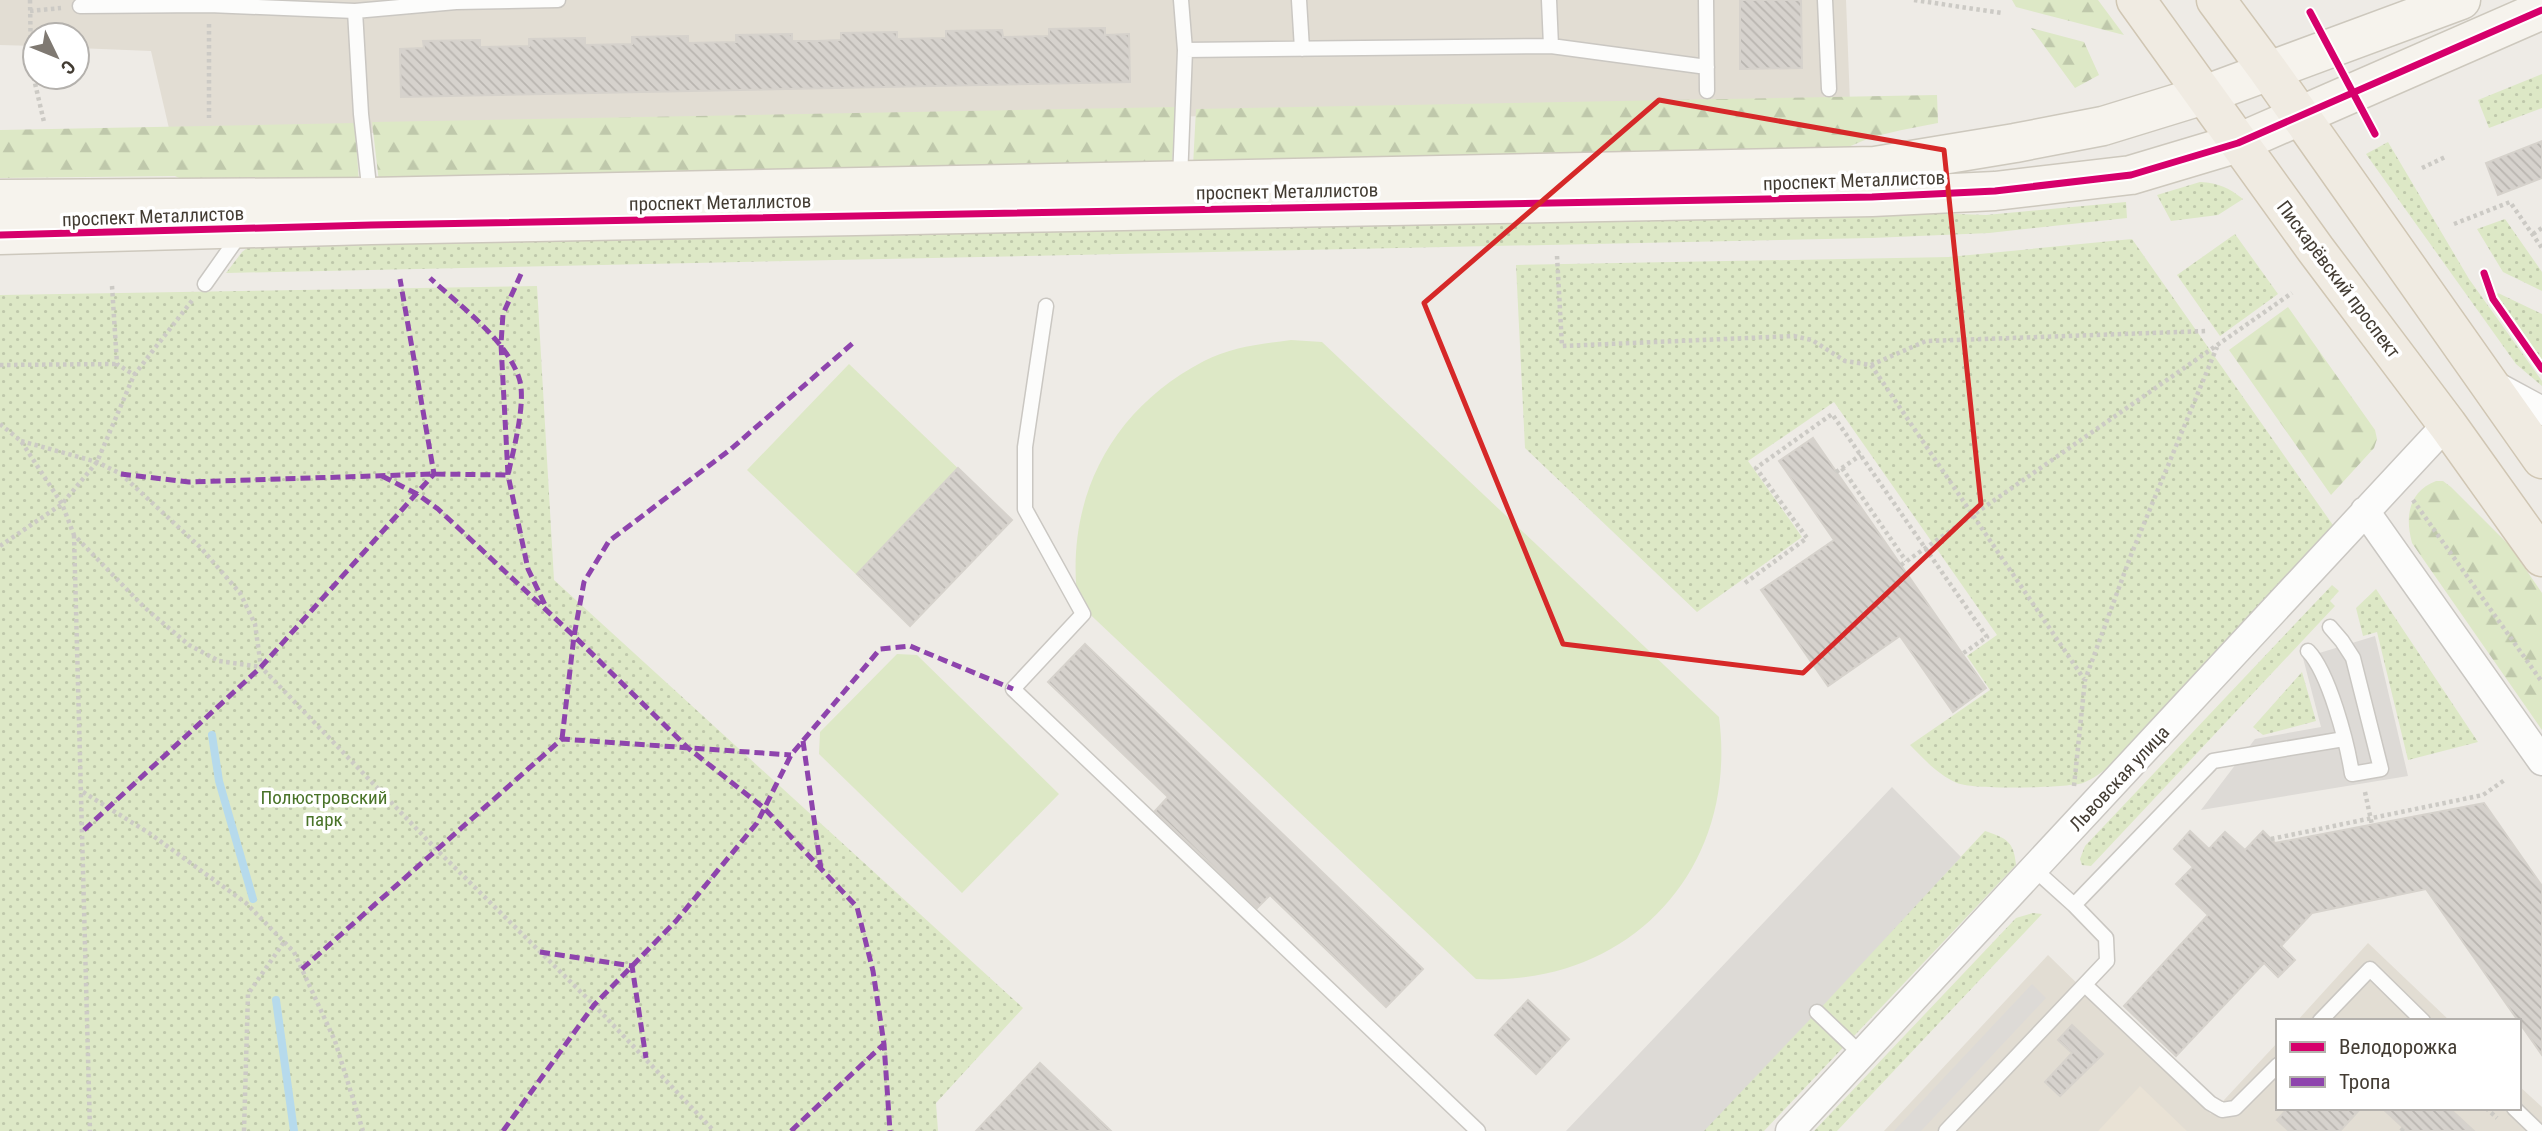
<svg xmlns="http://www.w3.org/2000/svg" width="2542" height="1131" font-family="'Roboto Condensed',sans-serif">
<defs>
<pattern id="grass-dots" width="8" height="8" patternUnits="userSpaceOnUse" patternTransform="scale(1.75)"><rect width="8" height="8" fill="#dde8c6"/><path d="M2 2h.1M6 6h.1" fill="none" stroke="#bfc8ab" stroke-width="1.8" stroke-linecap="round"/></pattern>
<pattern id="forest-firs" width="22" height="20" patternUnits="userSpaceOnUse" patternTransform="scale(1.75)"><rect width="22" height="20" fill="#dde8c6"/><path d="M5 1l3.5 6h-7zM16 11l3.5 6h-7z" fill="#bfc8ab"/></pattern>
<pattern id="building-back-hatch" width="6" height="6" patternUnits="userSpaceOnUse" patternTransform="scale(1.75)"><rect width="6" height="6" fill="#d6d2cd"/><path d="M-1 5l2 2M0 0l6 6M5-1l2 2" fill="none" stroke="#b9b5b0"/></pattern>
</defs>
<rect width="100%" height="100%" fill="#eeebe6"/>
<path fill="#e2ddd3" d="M0,0H1846L1850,103L171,137L151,51L77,48V35H35V46L0,45Z
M2368,943L2450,1021H2297Z
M2048,955L2211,1114L2278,1042V1108H2519V1086L2542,1107V1131H1884Z"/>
<path fill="#e9e2d5" d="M2140,1086L2187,1131H2098Z"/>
<path fill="url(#grass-dots)" d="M2542,74V108L2489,128L2478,100Z
M2388,142L2469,279L2542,381V386L2516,364L2366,154Z
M2200,182C2219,183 2229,188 2243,199L2218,215L2171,221L2157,195Z
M2126,202L2127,218L1989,233L1872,238L226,273L242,252L252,244L1869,211L1986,215Z
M2505,219L2542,272V291L2503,272L2477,229Z
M2235,234L2278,294L2220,336L2177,275Z
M2132,239L2335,528L2111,765C2102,772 2093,779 2083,783C2066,788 1972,790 1957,783C1938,775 1924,759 1910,745L1990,690L1967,656L1997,635L1834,402L1748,461L1802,537L1697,612L1525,448L1516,265L1949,257Z
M537,286L554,580L1023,1008L936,1103L938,1131H0V295Z
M2498,293L2542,314V360L2497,295Z
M2332,585L2339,591L2330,601L2335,606L2091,866L2082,865L2080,859L2085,846Z
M2376,589L2478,742L2408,760L2377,632L2363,636L2356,608Z
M2302,672L2316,721L2263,735L2253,727Z
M1985,831C2006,838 2014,841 2016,865L1764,1131H1703Z
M2033,913L2042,914L1837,1131H1814L2016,918Z"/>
<path fill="url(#forest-firs)" d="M2012,0H2098L2124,35L2016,7Z
M2031,28L2084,42L2099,75L2075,88Z
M1937,95L1938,123C1903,130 1870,134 1840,152L1193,166L1196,109Z
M1175,107L1172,167L379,182L372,122Z
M355,123L359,183L196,186L175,176L0,178V130Z
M2288,307L2375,430L2377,439L2374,448L2331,495L2229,350Z
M2436,481H2443L2451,487L2509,545L2542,593V730L2412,543C2405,517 2408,492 2436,481Z"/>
<path fill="#dde8c6" d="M1291,340L1322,342L1719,717C1739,869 1630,987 1476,979L1078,603C1064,500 1111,409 1204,361C1231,347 1261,344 1291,340Z
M849,364L1012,520L910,626L747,470Z
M897,654L917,655L1059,794L962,893L819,754L820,732Z"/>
<path fill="#dddad6" d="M2375,636L2408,776L2201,810L2255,739L2321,727L2303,658Z
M1892,787L1961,857L1817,1012L1704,1131H1566Z
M2032,984L2046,998L1921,1131H1894Z"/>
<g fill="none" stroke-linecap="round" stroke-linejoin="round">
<path stroke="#b6daec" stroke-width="8" d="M212,735L219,781L253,899
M276,1000L294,1131"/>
</g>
<path fill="url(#building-back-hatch)" stroke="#d6d2cc" stroke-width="2" d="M1740,0H1801L1802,68L1740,69Z
M1105,28V35L1129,34L1130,82L401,97L400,49L424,48L423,41L480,40V47L529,46V39L585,38V45L632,44V37L688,36V43L736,42V35L792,34V41H817L841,40V33L897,32V39L946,38V31L1002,30L1003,37L1049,36V29Z
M2542,141V178L2498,195L2486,163Z
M1813,438L1986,688L1953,712L1900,636L1828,686L1761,590L1834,540L1779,461Z
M958,468L1012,520L910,626L857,574Z
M1085,644L1423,969L1386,1007L1270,895L1257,908L1155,811L1168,797L1048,682Z
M2484,803L2542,886V1055L2426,889L2312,913L2281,946L2295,960L2278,977L2264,963L2176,1056L2124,1006L2208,915L2176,884L2193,867L2174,849L2190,831L2209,849L2225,832L2245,850L2263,831L2275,843Z
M1528,1000L1569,1039L1536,1074L1495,1035Z
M2072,1025L2103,1054L2060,1096L2045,1082L2072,1053L2058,1040Z
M1040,1063L1111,1131H976Z
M2288,1108H2361L2340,1131H2289L2277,1120Z
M2382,1108H2449L2474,1131H2407Z"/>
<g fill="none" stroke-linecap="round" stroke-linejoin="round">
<defs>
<path id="lane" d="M209,0V5L355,11L456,2L558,0
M1299,0L1302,49
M1706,0L1707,91
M1825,0L1829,89
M80,6L209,5
M355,11L361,114L370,195
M1551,46L1707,67
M1185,50L1551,46L1549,0
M1180,180L1185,50L1181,0
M205,284L241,233
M1046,306L1025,447V509L1083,614L1013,689L1478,1131
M2308,651C2329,673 2347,742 2352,774L2381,769L2353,658L2342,641L2330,627
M2034,869L2074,905L2213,761L2344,739
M2085,985L2210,1103L2222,1110L2235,1108L2278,1065
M1817,1012L1862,1055
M2320,1021L2370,969L2423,1021
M2514,1108L2538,1131
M1946,1131L2107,961L2106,938L2074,905"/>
<path id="street" d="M2492,384L2542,411
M2365,511L2542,761
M1790,1131L2447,424"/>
<path id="secondary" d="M0,199L370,197L1875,166L2015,143L2103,126L2204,95L2461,0
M0,235L371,225L1872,197L1995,191L2131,175L2238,143L2542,10"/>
<path id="primary" d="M2136,0L2316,250L2447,424L2542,557
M2216,0L2268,70L2542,459"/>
</defs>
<use href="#lane" stroke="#cac7c2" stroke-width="17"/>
<use href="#street" stroke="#cac7c2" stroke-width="31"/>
<use href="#secondary" stroke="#cdc8bd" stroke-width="41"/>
<use href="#primary" stroke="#d0c6b3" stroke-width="41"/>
<path stroke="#cccac5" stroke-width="4.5" stroke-dasharray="3.5 3.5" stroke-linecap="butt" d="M30,0L31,66L44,122
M1914,0L2002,13
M30,11L61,8
M209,24V118
M2422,168L2445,157
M2454,224L2510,202L2542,248
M2533,234L2542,228
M1557,256L1562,346L1794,336L1812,340L1845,361L1871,365L1926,341L2206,331
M112,286L117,364L134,375
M0,365L117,364
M1871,365L2084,679
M0,424L21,441L62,504L74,535L144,607L189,645L219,661L261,667
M21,441L97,462L121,474L201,548L240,593L255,624L261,667L437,850L594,1005L714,1131
M1842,468L1906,561
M1836,472L1861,455
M2413,500L2542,682
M74,535L90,1131
M0,546L62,504L97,462L134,375L194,298
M1901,565L2292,293
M1745,583L1807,538L1756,468L1832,414L1987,637L1962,654
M2074,786L2085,680L2131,555L2217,347
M83,792L149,833L246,903L294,952L335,1041L363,1131
M2365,792L2372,825
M2271,839L2483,795L2506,779
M2486,1108L2497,1118
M244,1131L248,994L284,942
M2401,1131L2404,1128"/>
<use href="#lane" stroke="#fcfcfb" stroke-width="14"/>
<use href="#street" stroke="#fcfcfb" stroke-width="28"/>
<use href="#secondary" stroke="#f6f3ed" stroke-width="38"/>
<use href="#primary" stroke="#f0ebe2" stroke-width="38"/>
<path stroke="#8e44ad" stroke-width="5" stroke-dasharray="10 5" stroke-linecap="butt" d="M521,274L503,314L501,344L508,475L528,569L546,607
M121,474L189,482L434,474L508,475C513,451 527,401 519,378C506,339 460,306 430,278
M382,476L417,494L438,509L574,636L688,748L764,808L857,907L873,971L884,1044L890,1131
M562,739L574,636L584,582L609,541L731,449L853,343
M803,741L821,869
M84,830L261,667L434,474L400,279
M540,952L632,966L646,1058
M302,969L562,739L791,755
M503,1131L594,1005L676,921L757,823L791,755L880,649L910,646L1013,689
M791,1131L884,1044"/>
<defs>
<path id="cycleway" d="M2310,12L2375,134
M0,235L371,225L1872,197L1995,191L2131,175L2238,143L2542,10
M2484,273L2493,299L2542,369"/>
</defs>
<use href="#cycleway" stroke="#fff" stroke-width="11"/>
<use href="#cycleway" stroke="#d6006c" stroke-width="7"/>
</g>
<path fill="none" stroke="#d62828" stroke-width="5" stroke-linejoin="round" d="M1659,100L1944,150L1981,504L1803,673L1563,644L1424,303Z"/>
<g text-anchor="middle" stroke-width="7" stroke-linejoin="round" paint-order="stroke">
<g font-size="19" fill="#433c33" stroke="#fff">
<text transform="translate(1854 180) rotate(-2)" y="7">проспект Металлистов</text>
<text transform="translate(1287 191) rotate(-1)" y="7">проспект Металлистов</text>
<text transform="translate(720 202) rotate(-1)" y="7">проспект Металлистов</text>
<text transform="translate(153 216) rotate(-2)" y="7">проспект Металлистов</text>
<text transform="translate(2339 279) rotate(53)" y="7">Пискарёвский проспект</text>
<text transform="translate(2119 778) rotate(-47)" y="7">Львовская улица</text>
</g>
<g font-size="19" fill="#497328" stroke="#fff">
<text x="324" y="804">Полюстровский<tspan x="324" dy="22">парк</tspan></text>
</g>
</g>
<rect x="2276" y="1019" width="245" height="91" fill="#ffffff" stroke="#b4b1ad" stroke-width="2"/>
<rect x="2290" y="1042" width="35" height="10" fill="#d6006c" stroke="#b4b1ad" stroke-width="2"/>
<text x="2339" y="1054" font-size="21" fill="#433c33">Велодорожка</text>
<rect x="2290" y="1077" width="35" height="10" fill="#8e44ad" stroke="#b4b1ad" stroke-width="2"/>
<text x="2339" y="1089" font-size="21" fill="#433c33">Тропа</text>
<g transform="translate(56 56) rotate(133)"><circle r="33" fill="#ffffff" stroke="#b4b1ad" stroke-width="2"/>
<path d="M0-5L12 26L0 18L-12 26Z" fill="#7f7972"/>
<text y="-10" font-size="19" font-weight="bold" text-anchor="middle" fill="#433c33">С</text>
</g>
</svg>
